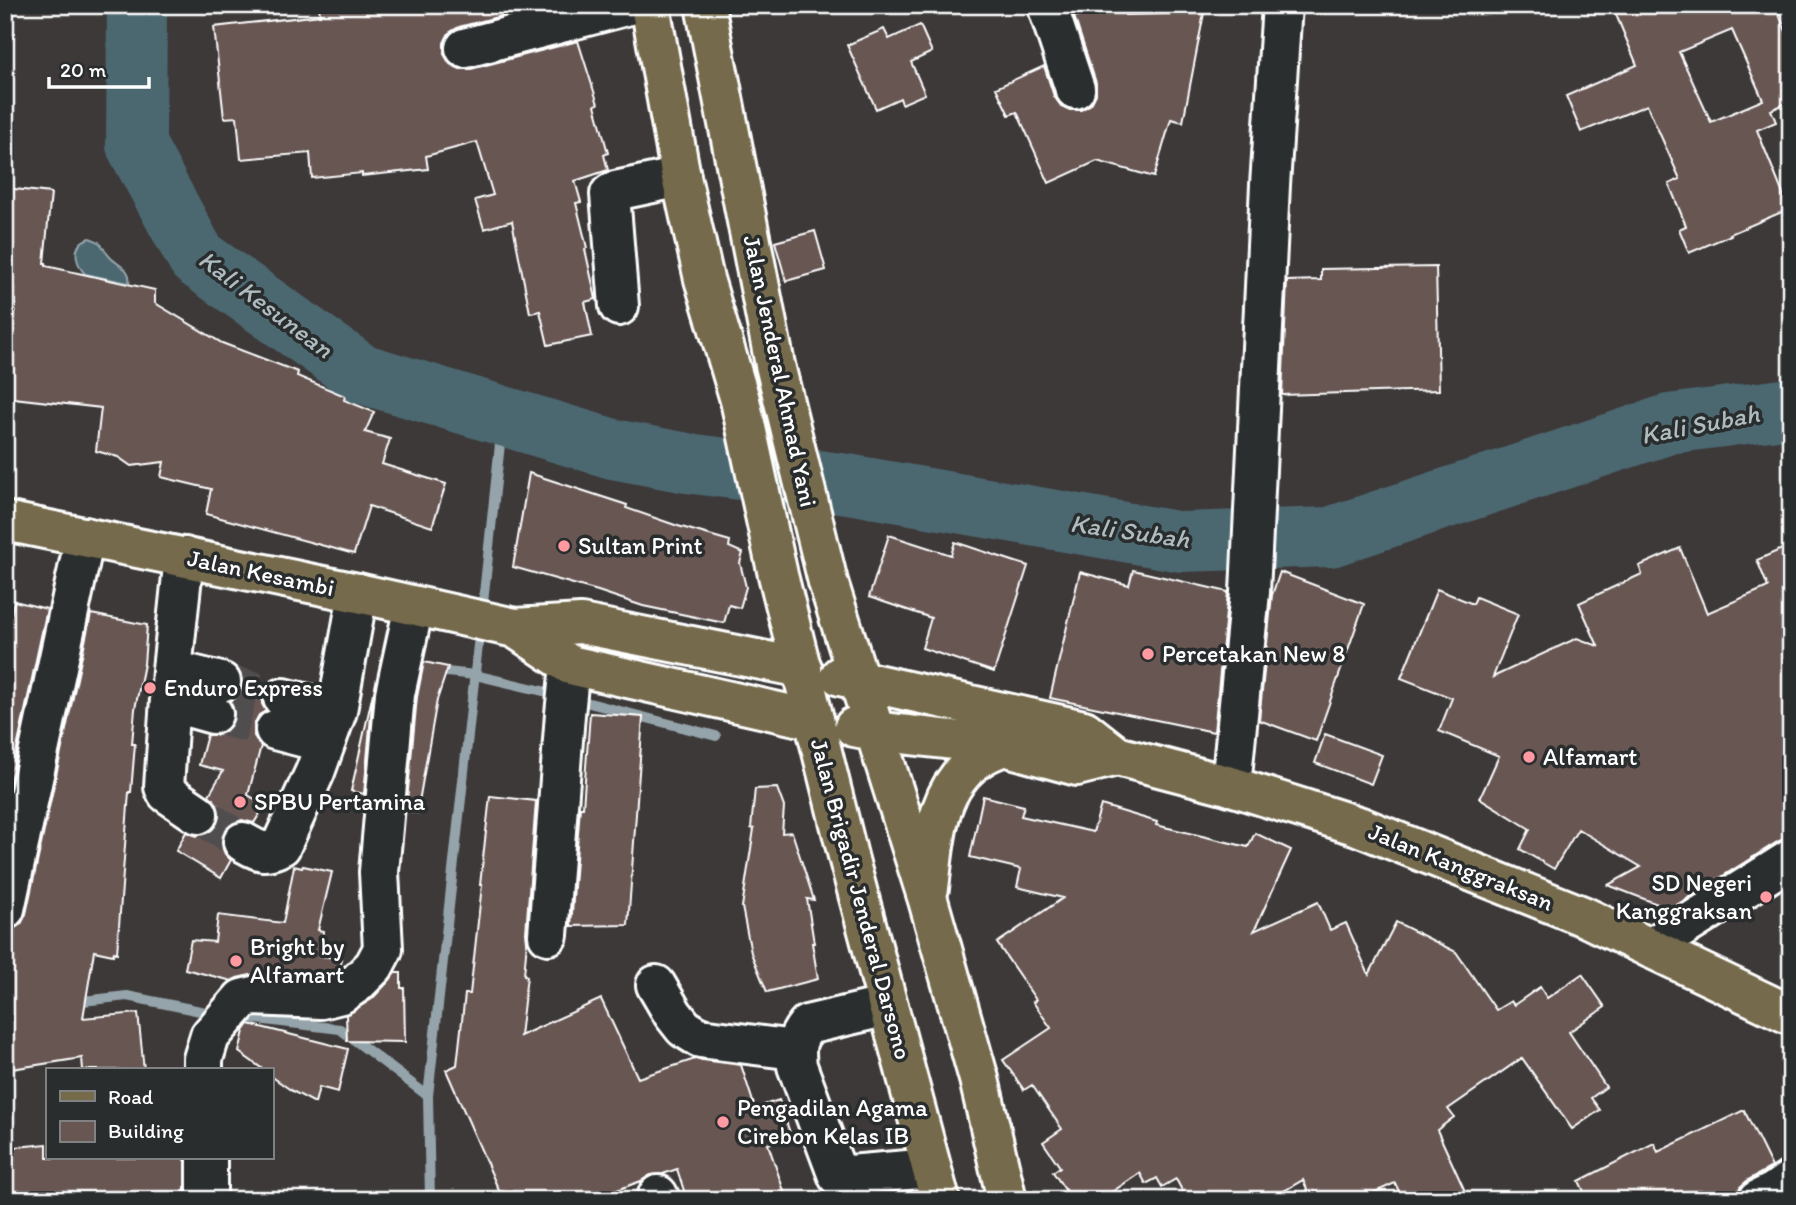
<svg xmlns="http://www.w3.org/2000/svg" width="1796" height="1205" font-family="Itim,sans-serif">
<rect width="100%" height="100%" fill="#3d3939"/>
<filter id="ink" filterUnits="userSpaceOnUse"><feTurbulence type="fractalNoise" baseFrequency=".0143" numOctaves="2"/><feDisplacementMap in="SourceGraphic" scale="14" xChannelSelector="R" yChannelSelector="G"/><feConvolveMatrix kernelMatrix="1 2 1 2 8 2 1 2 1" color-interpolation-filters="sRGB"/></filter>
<g filter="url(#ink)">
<path fill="#4c6771" stroke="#94a4aa" stroke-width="2" d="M89,238C104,242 101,247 110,257C118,266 132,268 129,283L85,274C75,262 71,245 89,238Z"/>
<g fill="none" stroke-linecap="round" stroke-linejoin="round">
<path stroke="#94a4aa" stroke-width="10" d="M482,612L503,416
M447,672L475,675L560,695
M574,699L716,736
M74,1002L127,996L215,1014
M240,1017L340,1029L428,1096L430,1200
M428,1096L480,627"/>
<path stroke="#4c6771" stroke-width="60" d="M137,5L136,145L197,258L360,373L613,449L687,463L848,484L1182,542L1330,537L1669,424L1791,408"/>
</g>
<path fill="#685653" stroke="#fff" stroke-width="2" fill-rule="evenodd" d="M319,5H519L520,11L459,27L449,33L444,43V54L450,64L460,69H471L578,41L598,104L595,105L608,153L604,155L608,170L575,181L581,202L576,203L587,248L585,249L596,299L585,302L592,336L548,345L540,311L530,313L512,221L484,229L475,200L493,195L477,142L426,156L428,169L362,176V173L312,178L310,153L241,159L237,117L224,118L214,27L320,15Z
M1078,5H1125V15L1204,13L1183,122L1171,119L1154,177L1097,161L1049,183L1017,112L1009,115L996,88L1044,66L1054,96L1061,106L1070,110H1081L1091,104L1096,94V83L1074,16H1078Z
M1612,5H1788L1777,10L1791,43V101L1771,110L1776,122L1757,130L1789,209L1730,234L1731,235L1689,253L1679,229L1686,226L1669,184L1680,179L1647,105L1581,132L1566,96L1637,65ZM1732,30L1763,100L1711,122L1679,52Z
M920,25L932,52L911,62L925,94L902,104L900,98L876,109L847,45L884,29L889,39Z
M5,188L51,193L44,263H46V266L155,290V303L222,343L298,372L297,376L345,396L344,400L374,412L365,432L390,439L382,464L446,484L432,527L369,506L354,554L206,514L211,489L161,477L164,462L131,466L118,457L96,451L101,408L5,397V350L9,351L16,300L5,298Z
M815,231L826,270L786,281L775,242Z
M1436,267L1439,390L1282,395L1287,281L1321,280V269Z
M529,473L627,505L626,508L678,526L730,541L729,547L743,553L740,563L746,587L740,608L729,605L724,623L643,606L598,591L513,567Z
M889,535L951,555L955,542L1028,566L994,672L922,648L931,618L869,597Z
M1791,545V837L1779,841L1670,909L1608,885L1641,867L1578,829L1554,869L1520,849L1530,829L1480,798L1499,756L1439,731L1452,698L1401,678L1437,589L1473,604L1476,597L1518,614L1493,677L1577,638L1598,646L1579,603L1642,574L1639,566L1680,548L1707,613L1768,587L1757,560Z
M1133,570L1228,592L1214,732L1050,698L1080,572L1129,585Z
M1280,572L1364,604L1316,741L1259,720L1272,595Z
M14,601L47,609L5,804V618L10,619Z
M91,614L147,625L144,664L135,709L132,744H135L131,792H129L117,953L114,952L113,955L94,951L83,1018L138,1013L144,1070H83L82,1058L5,1070V930H12L21,924L26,914Z
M424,662L448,667L437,700L417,813L406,811L417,697Z
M242,686L262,691V704L266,711L259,715L254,725V736L261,746L248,795L265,805L254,823L242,820L233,823L224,831L221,843L225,854L231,860L221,878L176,851L186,832L197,836L207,834L216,826L220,815L218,805L209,795L223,771L199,765L207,735H219L228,730L234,721V709L230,701L237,697Z
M373,693L364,794L351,791Z
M590,713L643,717L628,925L571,926L580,807H583Z
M1325,734L1382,755L1371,784L1315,763Z
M777,788L784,807L782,833L792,832L814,900L807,899L814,943H812L818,979L767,992L751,953L742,907L754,829L751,828L755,789Z
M490,796L536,801L526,933L527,941L524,975L527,976L520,1036L601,999L638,1078L695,1059L741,1065L755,1108L779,1100L791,1136L768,1144L787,1200H687L677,1169L663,1174L651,1175L641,1181L617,1190L622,1200H503L446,1070L457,1065L465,994H470L482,885H480Z
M983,796L1024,806L1021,816L1093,832L1101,805L1157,822L1156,825L1248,847L1255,833L1291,850L1254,931L1318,902L1330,930L1346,923L1369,975L1396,922L1456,952L1496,1010L1511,1001L1514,1005L1540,987L1547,998L1582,974L1605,1007L1569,1032L1606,1087L1591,1098L1600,1110L1572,1129L1522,1058L1448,1109L1454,1117L1437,1130L1469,1200H1403L1395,1183L1358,1200H1312L1303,1180L1268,1200H1187L1176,1179L1162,1187L1157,1178L1146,1184L1140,1173L1100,1200H1072L1053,1172L1060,1167L1043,1142L1062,1129L1032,1085L1024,1090L1003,1060L1051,1028L1033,1002L1036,1000L997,943L1063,898L1017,887L1021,869L970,857Z
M294,866L302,868L303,866L332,872L318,930L323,931L320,956L342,959L340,968L332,974L319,977L255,974L237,978L232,981L185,969L191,940L215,942L218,915L283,923Z
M395,973H401V988H404L405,1042L347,1041L346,1015L372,999L389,981Z
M249,1024L348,1049L338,1092L319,1087L315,1103L292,1091L271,1076V1070H264L239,1052L244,1031Z
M1744,1110L1772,1167L1748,1180L1740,1187L1736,1200H1588L1579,1181L1654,1143L1658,1152Z
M47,1144V1158H185V1200H5V1148Z"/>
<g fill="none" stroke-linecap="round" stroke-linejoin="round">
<path stroke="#504d4d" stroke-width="38" stroke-dasharray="38 19" stroke-linecap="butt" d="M221,682L283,698
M213,714L275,730
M198,814L243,842"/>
<defs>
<path id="minor" d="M1047,5L1075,89
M465,48L629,5
M619,306L610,194L615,191L681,177
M184,557L172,670L164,787L167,793L198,814
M172,670L221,682
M283,698L337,711
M170,702L213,714
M275,730L325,743
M1231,786L1250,592L1270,185L1282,5
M243,842C259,851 264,855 281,846L315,772L337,711L358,593
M5,909L85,537
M548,935L565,714L570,665
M1650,948L1791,859
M656,985L673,1014L684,1028L700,1038L795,1050
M888,1006L807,1025C795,1040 795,1048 797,1066L838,1176L931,1168
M203,1070V1059L210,1036L242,999L254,996L321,999L341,994L357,983L374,966L383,949L379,872L395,694L414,606
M658,1195L660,1200
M207,1200V1158
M1758,1200L1774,1192L1791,1180"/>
<path id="major" d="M5,521L358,593L515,628L581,624L802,668
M515,628L570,665L814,720"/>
<path id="highway" d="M650,5L681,177L704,279L740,400L778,575L849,860L940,1200
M705,5L775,365L828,582L928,900L979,1079L1007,1200
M840,676L1084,730L1117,756L1231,786L1358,826L1585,917L1791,1015
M854,727L875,731L1004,746L1077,766L1117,756
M929,888C935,839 935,789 979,758C986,753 996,749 1004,746"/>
</defs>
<use href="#minor" stroke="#fff" stroke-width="44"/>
<use href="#major" stroke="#fff" stroke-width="44"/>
<use href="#highway" stroke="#fff" stroke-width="44"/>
<use href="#minor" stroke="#2a2d2e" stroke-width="38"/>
<use href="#major" stroke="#756b4b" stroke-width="38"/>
<use href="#highway" stroke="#756b4b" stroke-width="38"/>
</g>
</g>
<g fill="#ff9aa2" stroke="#2a2d2e" stroke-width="2.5">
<circle cx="564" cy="546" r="7"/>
<circle cx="1148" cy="654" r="7"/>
<circle cx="150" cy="688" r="7"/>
<circle cx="1529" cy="757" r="7"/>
<circle cx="240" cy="802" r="7"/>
<circle cx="1766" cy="897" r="7"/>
<circle cx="236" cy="961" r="7"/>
<circle cx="723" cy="1122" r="7"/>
</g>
<g text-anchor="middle" stroke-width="7" stroke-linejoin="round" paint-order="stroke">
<g font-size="24" fill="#fff" stroke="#2a2d2e">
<text transform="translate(780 371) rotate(78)" y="8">Jalan Jenderal Ahmad Yani</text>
<text transform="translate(261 573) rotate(12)" y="8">Jalan Kesambi</text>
<text transform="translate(1461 867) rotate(22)" y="8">Jalan Kanggraksan</text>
<text transform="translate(861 899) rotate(75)" y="8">Jalan Brigadir Jenderal Darsono</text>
</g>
<g font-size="24" fill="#fff" stroke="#2a2d2e" text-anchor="start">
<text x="578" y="554">Sultan Print</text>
<text x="1162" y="662">Percetakan New 8</text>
<text x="164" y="696">Enduro Express</text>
<text x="1543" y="765">Alfamart</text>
<text x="254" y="810">SPBU Pertamina</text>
<text x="1752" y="891" text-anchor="end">SD Negeri<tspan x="1752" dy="28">Kanggraksan</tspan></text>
<text x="250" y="955">Bright by<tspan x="250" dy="28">Alfamart</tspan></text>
<text x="737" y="1116">Pengadilan Agama<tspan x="737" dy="28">Cirebon Kelas IB</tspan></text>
</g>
<g font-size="26" font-style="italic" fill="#aebbbf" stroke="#2a2d2e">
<text transform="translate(266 304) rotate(37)" y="9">Kali Kesunean</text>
<text transform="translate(1700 424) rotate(-11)" y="9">Kali Subah</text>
<text transform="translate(1130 531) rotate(8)" y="9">Kali Subah</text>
</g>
</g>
<rect width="1796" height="1205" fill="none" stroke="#2a2d2e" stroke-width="28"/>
<rect x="14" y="14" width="1768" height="1177" fill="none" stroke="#fff" stroke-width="2.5" filter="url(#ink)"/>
<rect x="46" y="1068" width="228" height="91" fill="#2a2d2e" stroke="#7f8182" stroke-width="2"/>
<rect x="60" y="1091" width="35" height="10" fill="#756b4b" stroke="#7f8182" stroke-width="2"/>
<text x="108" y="1104" font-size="21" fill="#ffffff">Road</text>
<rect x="60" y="1121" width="35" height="21" fill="#685653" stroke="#7f8182" stroke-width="2"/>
<text x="108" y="1138" font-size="21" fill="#ffffff">Building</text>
<path d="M49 77v10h100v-10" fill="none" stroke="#ffffff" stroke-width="3.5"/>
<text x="60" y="77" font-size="21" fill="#ffffff" stroke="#2a2d2e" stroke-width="5" paint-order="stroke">20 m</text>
</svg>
